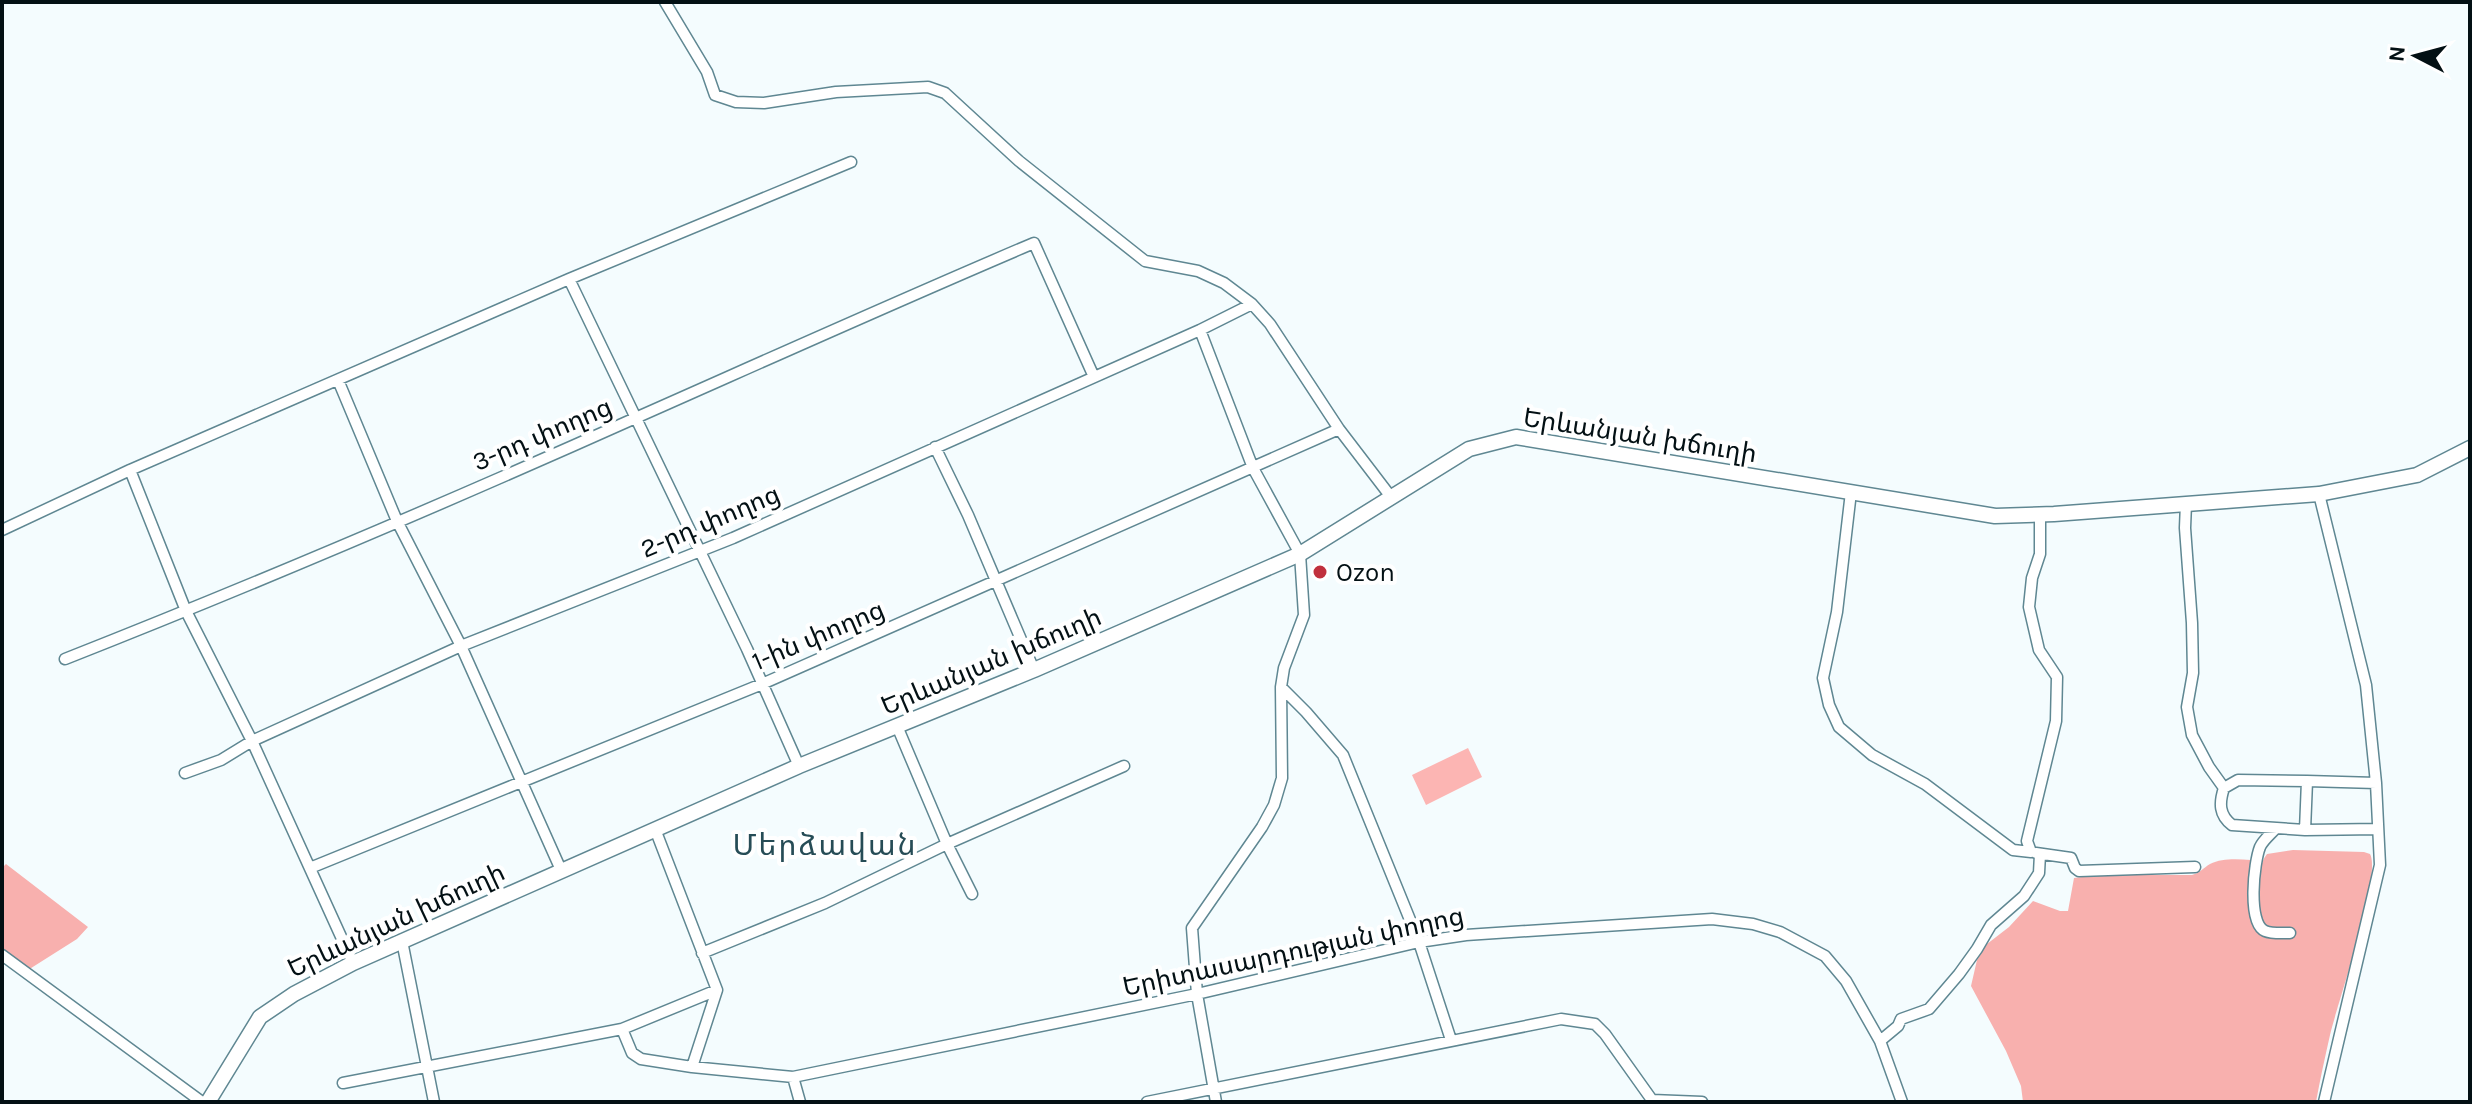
<svg xmlns="http://www.w3.org/2000/svg" width="2472" height="1104" font-family="Karla,'Noto Sans Armenian',sans-serif">
<rect width="100%" height="100%" fill="#f4fcfe"/>
<path fill="#fcb5b3" d="M1468,748L1482,777L1426,805L1412,775Z"/>
<path fill="#f8b0ae" d="M2293,850L2364,852L2370,854C2382,875 2337,1005 2330,1035C2325,1057 2320,1080 2316,1102H2023L2021,1086L2006,1051L1971,986L1977,960L1987,944L2009,927L2033,901L2060,911H2068L2074,878L2098,875H2192C2200,873 2203,868 2210,864C2222,858 2237,859 2251,860L2253,862L2255,922L2267,927C2252,911 2254,871 2267,854Z
M6,864L88,927L77,939L28,970L2,951V868Z"/>
<g fill="none" stroke-linecap="round" stroke-linejoin="round">
<defs>
<path id="street" d="M665,2L707,72L715,95L736,102L764,103L836,92L928,87L945,93L1019,161L1145,261L1198,271L1224,283L1252,304L1270,324L1339,429L1391,497
M569,279L747,649L799,766
M1200,330L1253,468L1300,554L1304,615L1284,668L1281,687L1282,778L1274,805L1262,827L1192,928L1197,994L1216,1102
M338,380L397,521L461,646L561,870
M935,447L968,515L1034,670
M130,470L186,611L252,741L353,963
M1851,492L1837,612L1823,678L1829,705L1839,727L1872,755L1925,784L2013,850L2031,852L2027,841L2056,721L2057,677L2039,650L2029,607L2032,578L2040,554V514
M2319,494L2366,685L2376,783L2380,865L2324,1102
M2186,503L2185,528L2192,623L2193,673L2187,707L2192,735L2209,767L2224,788
M2,530L130,470L569,279L851,162
M65,659C258,583 450,501 640,416C771,358 902,299 1034,243L1094,377
M1281,687L1306,712L1343,755L1419,942L1451,1040
M897,726L947,844L972,894
M185,773L221,760L252,741L461,646L733,538L1200,330L1252,304
M2376,783L2307,781L2305,830L2378,829
M2276,828C2271,834 2263,840 2260,847C2254,862 2247,923 2265,931C2272,934 2283,933 2290,933
M655,829L717,990L692,1067
M2305,830L2232,825C2219,815 2219,803 2224,788L2238,780L2307,781
M2036,853L2071,858L2075,868L2079,871L2195,867
M310,868L762,684L1339,429
M402,941L434,1102
M702,953L825,903L947,844L1124,766
M2,955L202,1102
M622,1029L632,1053L641,1059L692,1067L793,1077L1197,994L1419,942L1466,935L1712,919L1753,924L1780,932L1825,956L1846,981L1880,1041L1902,1102
M1880,1041L1898,1026L1901,1019L1929,1009L1959,974L1977,949L1991,925L2024,896L2039,873L2040,854
M793,1077L800,1102
M343,1083L622,1029L717,990
M1147,1102L1561,1019L1595,1024L1605,1034L1652,1100L1702,1102"/>
<path id="secondary" d="M208,1102L260,1017L294,994L353,963L799,766L1034,670L1300,554L1469,449L1516,437L1995,516L2054,514L2319,494L2417,475L2470,448"/>
</defs>
<use href="#street" stroke="#5f8792" stroke-width="13"/>
<use href="#secondary" stroke="#5f8792" stroke-width="17"/>
<use href="#street" stroke="#fff" stroke-width="10"/>
<use href="#secondary" stroke="#fff" stroke-width="14"/>
</g>
<circle fill="#c0303d" stroke="#fff" stroke-width="3" cx="1320" cy="572" r="8"/>
<g text-anchor="middle" stroke-width="8" stroke-linejoin="round" paint-order="stroke">
<g font-size="26" fill="#031014" stroke="#fff">
<text transform="translate(542 434) rotate(-23)" y="9">3-րդ փողոց</text>
<text transform="translate(1640 435) rotate(9)" y="9">Երևանյան խճուղի</text>
<text transform="translate(710 521) rotate(-23)" y="9">2-րդ փողոց</text>
<text transform="translate(818 635) rotate(-23)" y="9">1-ին փողոց</text>
<text transform="translate(991 661) rotate(-23)" y="9">Երևանյան խճուղի</text>
<text transform="translate(396 920) rotate(-25)" y="9">Երևանյան խճուղի</text>
<text transform="translate(1293 951) rotate(-12)" y="9">Երիտասարդության փողոց</text>
</g>
<g font-size="26" fill="#031014" stroke="#fff" text-anchor="start">
<text x="1336" y="581">Ozon</text>
</g>
<g font-size="30" letter-spacing="2" fill="#264c56" stroke="#fff">
<text x="825" y="855">Մերձավան</text>
</g>
</g>
<rect width="2472" height="1104" fill="none" stroke="#031014" stroke-width="8"/>
<g transform="translate(2416 56) rotate(276)" stroke="#ffffff" stroke-width="6" paint-order="stroke">
<path d="M0-6L14 30L0 20L-14 30Z" fill="#031014"/>
<text y="-12" font-size="22" font-weight="bold" text-anchor="middle" fill="#031014">N</text>
</g>
</svg>
